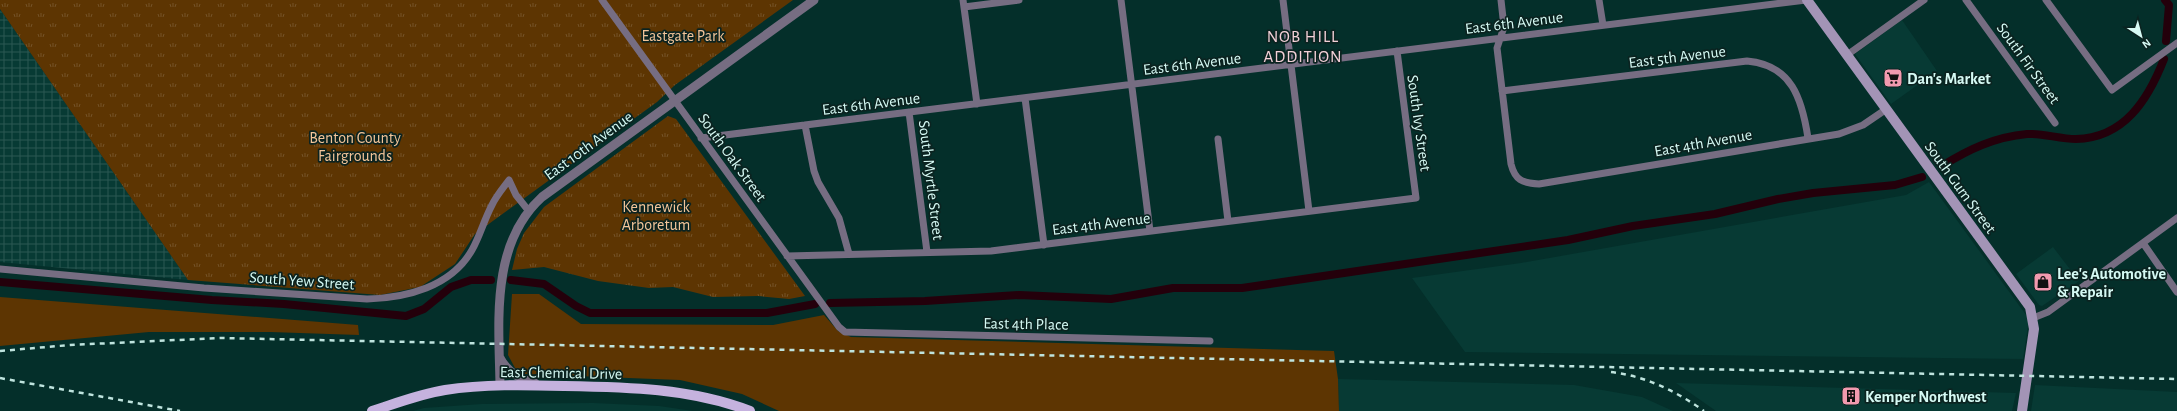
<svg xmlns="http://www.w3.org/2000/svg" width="2177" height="411" font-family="'Alegreya Sans',sans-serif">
<defs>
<pattern id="industrial-grid" width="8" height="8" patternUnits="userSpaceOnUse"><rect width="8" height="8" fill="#073a34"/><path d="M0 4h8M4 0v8" fill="none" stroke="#2a5752"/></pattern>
<pattern id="park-tufts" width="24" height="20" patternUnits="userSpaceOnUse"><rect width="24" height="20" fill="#5d3502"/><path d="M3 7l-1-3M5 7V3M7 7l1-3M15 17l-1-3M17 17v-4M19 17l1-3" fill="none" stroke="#745328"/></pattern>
</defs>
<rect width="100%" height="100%" fill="#042f2a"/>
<path fill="#073a34" d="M1902,20L1937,71L1891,104L1855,54Z
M1929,182L2029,319L2023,359L1465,352L1412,278L1521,263L1906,195Z
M2053,247L2079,281L2042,306L2039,305L2016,274Z
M1338,379L1574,385L1642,397L1673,411H1339Z
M1676,383L2016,393L2012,411H1716Z
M2035,385L2177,392V411H2031Z
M593,403L659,406L693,411H413L424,408L482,404Z"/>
<path fill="url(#industrial-grid)" d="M0,9L188,280L0,262Z"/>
<path fill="#5d3502" d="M512,294H539L581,324L773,325L824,315L838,331L851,337L1334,351L1338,379L1339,411H779L742,394L680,380L525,374L515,368L508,355Z
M0,297L358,325L359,335L270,332H149L0,346Z"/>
<path fill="url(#park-tufts)" d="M0,0H793L675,85L657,102L475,234L455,264L420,287L380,295L188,280L0,9Z
M668,116L676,119L805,296L789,299L758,296L713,297L673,287L649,288L598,281L544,267L512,270L517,249L524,233L544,207Z"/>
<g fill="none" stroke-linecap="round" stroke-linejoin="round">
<path stroke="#24000b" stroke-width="8" d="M2165,0L2169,5L2166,41
M1942,166C1969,149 1995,137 2027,134C2043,133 2059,139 2076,139C2124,138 2148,100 2164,59
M511,280L544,284L576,306L590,313H767L815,304
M0,282L212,300L284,304L406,316L424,309L451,287L471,280H491
M830,303L925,301L1019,295L1111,299L1173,288H1242L1568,240L1633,226L1715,214L1778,199L1813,193L1895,185L1922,177"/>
<path stroke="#766d82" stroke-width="7" d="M602,0L839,327L845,332L1210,341
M963,0L977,104
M1121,0L1150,231
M1283,0L1309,211
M1501,0L1504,27L1497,48L1511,164C1515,180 1522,183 1539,184L1839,134L1863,125L1885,110
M1599,0L1603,25
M1966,0L2055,123
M2046,0L2112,90L2177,43
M964,7L1019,0
M1847,55L1924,0
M1502,91L1747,61C1792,65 1802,99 1808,138
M1025,98L1044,245
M909,112L927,252
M805,125L814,171L818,182L839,218L849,254
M701,138L1806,0
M1218,139L1228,221
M2143,243L2177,292
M787,256L991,251L1416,198L1397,51
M0,269L204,288L367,299C406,298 451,287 472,250C480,236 484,220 492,205C496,196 503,188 509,180L516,195L528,210
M2033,318L2048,312L2177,218"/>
<path stroke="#766d82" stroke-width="9" d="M500,358C507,372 520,379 535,383
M500,385C499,322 490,244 542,197L814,0"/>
<path stroke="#a394b6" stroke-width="10" d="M1807,0L2030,307L2034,329L2022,411"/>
<path stroke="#c5b2de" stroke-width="10" d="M372,411C397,403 420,394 445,390C484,384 525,385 564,386C626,387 691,388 750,411"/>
<path stroke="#bfe4de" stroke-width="2.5" stroke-dasharray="5 5" stroke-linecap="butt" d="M0,351L70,345L220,338L2177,379
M1611,372C1645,376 1676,391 1704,411
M0,378L180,411"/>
</g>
<defs>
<symbol id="supermarket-square" viewBox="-11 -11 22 22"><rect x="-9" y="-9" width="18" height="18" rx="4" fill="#f29aaf" stroke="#0b2320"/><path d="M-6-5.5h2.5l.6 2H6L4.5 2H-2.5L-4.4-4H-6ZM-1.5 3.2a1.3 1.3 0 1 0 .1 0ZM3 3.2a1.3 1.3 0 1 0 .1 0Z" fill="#111"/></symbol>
<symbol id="shop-square" viewBox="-11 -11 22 22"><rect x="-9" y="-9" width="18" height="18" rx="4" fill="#f29aaf" stroke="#0b2320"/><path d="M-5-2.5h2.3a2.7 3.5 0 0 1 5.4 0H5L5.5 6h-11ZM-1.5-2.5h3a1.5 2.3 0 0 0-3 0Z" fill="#111"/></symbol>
<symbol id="building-square" viewBox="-11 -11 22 22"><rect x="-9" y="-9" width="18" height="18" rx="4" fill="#f29aaf" stroke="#0b2320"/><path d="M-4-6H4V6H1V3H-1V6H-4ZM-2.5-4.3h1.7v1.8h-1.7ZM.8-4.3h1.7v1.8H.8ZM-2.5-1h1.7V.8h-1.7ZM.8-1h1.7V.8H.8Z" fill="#111"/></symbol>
</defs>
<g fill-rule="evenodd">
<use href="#supermarket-square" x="1882" y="67" width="22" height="22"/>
<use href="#shop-square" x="2032" y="271" width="22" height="22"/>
<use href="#building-square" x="1840" y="385" width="22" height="22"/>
</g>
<g text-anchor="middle" stroke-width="3.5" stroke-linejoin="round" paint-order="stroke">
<g font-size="16" fill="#d6faf4" stroke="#0b2320">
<text transform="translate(1514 22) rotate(-7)" y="6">East 6th Avenue</text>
<text transform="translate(1677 56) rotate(-7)" y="6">East 5th Avenue</text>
<text transform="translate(1192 63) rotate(-7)" y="6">East 6th Avenue</text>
<text transform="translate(2029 63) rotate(54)" y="6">South Fir Street</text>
<text transform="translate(871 103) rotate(-7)" y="6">East 6th Avenue</text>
<text transform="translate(1420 123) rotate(82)" y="6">South Ivy Street</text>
<text transform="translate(1703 142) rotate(-10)" y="6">East 4th Avenue</text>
<text transform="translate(588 145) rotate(-36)" y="6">East 10th Avenue</text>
<text transform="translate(733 157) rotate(54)" y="6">South Oak Street</text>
<text transform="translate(932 180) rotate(83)" y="6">South Myrtle Street</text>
<text transform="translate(1961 187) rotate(54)" y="6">South Gum Street</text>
<text transform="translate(1101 223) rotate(-7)" y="6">East 4th Avenue</text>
<text transform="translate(302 280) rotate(4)" y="6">South Yew Street</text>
<text transform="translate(1026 323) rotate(1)" y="6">East 4th Place</text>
<text transform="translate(561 372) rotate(1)" y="6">East Chemical Drive</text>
</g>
<g font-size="16" fill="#f4c599" stroke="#0b2320">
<text x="683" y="41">Eastgate Park</text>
<text x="355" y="143">Benton County<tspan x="355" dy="18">Fairgrounds</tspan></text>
<text x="656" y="212">Kennewick<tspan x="656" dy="18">Arboretum</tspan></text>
</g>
<g font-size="16" font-weight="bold" fill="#d6faf4" stroke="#0b2320" text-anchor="start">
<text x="1907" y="84">Dan's Market</text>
<text x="2057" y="279">Lee's Automotive<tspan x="2057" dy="18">&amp; Repair</tspan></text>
<text x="1865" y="402">Kemper Northwest</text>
</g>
<g font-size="17" letter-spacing="1" fill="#f4d1d8" stroke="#0b2320">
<text x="1303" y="42">NOB HILL<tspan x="1303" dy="20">ADDITION</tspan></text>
</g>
</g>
<g transform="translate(2141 36) rotate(144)" stroke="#0b2320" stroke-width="3" paint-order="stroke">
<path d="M0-3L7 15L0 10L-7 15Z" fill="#d6faf4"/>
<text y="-6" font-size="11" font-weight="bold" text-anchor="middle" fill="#d6faf4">N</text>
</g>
</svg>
